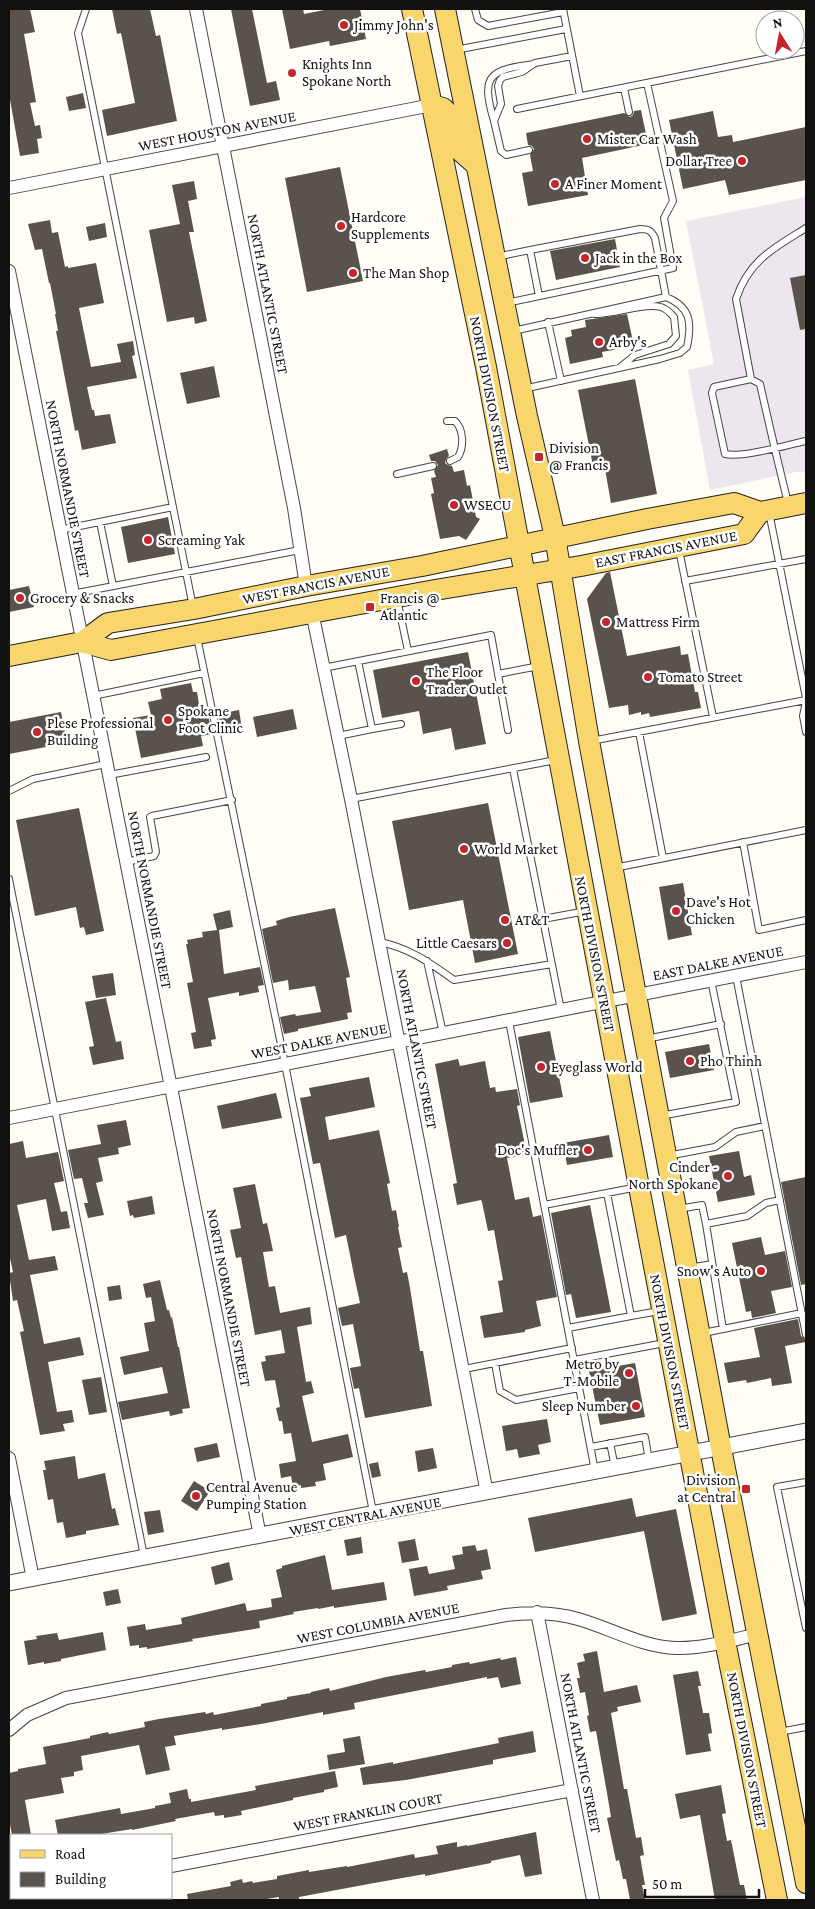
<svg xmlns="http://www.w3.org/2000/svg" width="815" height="1909" font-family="'Crimson Pro',serif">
<rect width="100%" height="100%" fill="#fffdf5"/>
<path fill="#eee6ef" d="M806,197V472H796L710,490L688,370L714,364L686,221Z"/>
<path fill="#5a524d" d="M9,9H30L35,32L24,34L36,102L30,103L35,126L40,125L42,138L37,139L39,153L20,156L9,94Z
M112,9H150L156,36L160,35L177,121L107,136L102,110L135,103L121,33L117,34Z
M231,9H252L267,83L276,81L280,100L250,106Z
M282,9H303L304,14L329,9H360L366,39L330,46L329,41L290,49Z
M83,93L86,108L69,111L66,97Z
M641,110L648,144L582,158L588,195L528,206L522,173L533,171L530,155L534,149L532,146L528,145L526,133L624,113L630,117L633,115L634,111Z
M713,111L718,137L732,135L733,142L806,127V180L729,195L725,180L683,189L669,120Z
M340,167L363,281L307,292L285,178Z
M194,181L197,199L188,201L194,232H189L207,321L195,324L194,317L167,322L149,230L180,224L172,185Z
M50,220L52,233L58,232L65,267L68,266V268L96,263L104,303L79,308L91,367L121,362L117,344L133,341L135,355L132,356L137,378L87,387L92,410H94L95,416L110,414L116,443L82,450L78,430L75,431L56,331H58L55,314H56L50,283H49L42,249L35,250L28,224Z
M105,223L107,237L89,241L86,227Z
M615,239L620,267L556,280L550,251Z
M806,275V329L800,330L790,278Z
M627,314L634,346L602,352L603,357L570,364L565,338L572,336L571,330L586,327L585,320Z
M214,366L220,397L187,404L180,373Z
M635,379L657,494L611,503L605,469L594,471L578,390Z
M447,449L449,456L446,459L445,463L448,465L452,466L454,472L464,470L467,486L470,485L476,517L480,519L466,540L459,536L440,539L431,494L434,493L431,478L436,477L434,471L438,465L435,461H431L429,455Z
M168,517L175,554L128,563L121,527Z
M610,572L627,656L680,646L681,655L688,654L695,692H698L701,708L650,717L649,713L641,715V712L629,715L628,705L609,708L587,599L606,573Z
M29,586L34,607L9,612V590Z
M468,652L486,744L455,750L451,728L423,734L419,711L382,718L373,670Z
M191,683L193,692H197L201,717L208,715L212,734L201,736L203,746L141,758L133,718L151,715L148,702L162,699L160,689Z
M293,709L297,729L257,737L253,717Z
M239,710L242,729L222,732L218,714Z
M61,712L67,743L9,754V722Z
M488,803L518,954L475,963L463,900L409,910L392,821Z
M79,808L104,931L86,935L84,927L80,928L76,907L35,916L16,820Z
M683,883L692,935L668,940L659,887Z
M335,908L350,977L346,978L352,1012L347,1013L348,1019L298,1029V1031L284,1034L280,1017L295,1014L296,1016L321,1012L315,986L289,990L288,980L273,983L262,929L277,925L276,921L289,917Z
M230,910L233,927L219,930L224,974L260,967L264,985L258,986L259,992L239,996V992L208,998L216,1039L211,1040L212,1046L194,1049L191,1033L196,1032L187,983L193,982L186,944H188L187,940L203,937L202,932L217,930L213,914Z
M113,973L116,995L96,998L92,976Z
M106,998L116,1042L121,1041L124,1059L93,1065L89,1047L94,1046L85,1002Z
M550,1031L563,1097L530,1103L518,1037Z
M709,1044L714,1070L670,1078L665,1052Z
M458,1059L460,1066L485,1061L490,1088L495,1087L496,1092L517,1089L520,1105L517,1106L527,1155L507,1158L515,1200L529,1197L533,1217L541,1215L557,1297L536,1301L541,1326L525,1330V1332L484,1338L480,1316L503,1312L498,1281L503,1280L494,1230L488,1231L482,1202L481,1200L457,1205L453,1184L457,1183L435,1064Z
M369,1077L375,1107L325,1117L329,1140L379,1130L390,1183L387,1184L392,1211L396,1210L399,1227H398L402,1247L398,1248L403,1273L407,1272L410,1288L420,1351H423L432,1406L365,1418L359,1388L354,1389L350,1368L361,1366L353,1324L342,1326L338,1308L360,1303L354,1275L346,1235L335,1238L320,1163L313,1164L300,1098L311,1096L309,1088Z
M276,1093L282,1118L222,1129L217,1106Z
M126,1120L131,1145L118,1148L119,1154L98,1158L103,1181L96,1183L104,1215L88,1218L84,1203H88L82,1178L74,1179L68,1150L101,1144L97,1125Z
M609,1135L613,1157L567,1165L563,1143Z
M23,1141L26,1158L58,1152L64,1181L54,1183L61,1212L67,1211L70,1228L52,1231L46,1199L17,1205L29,1260L55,1256L58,1270L30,1275L44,1344L80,1337L84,1355L48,1362L57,1412L72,1410L74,1422L63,1424L65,1431L40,1435L20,1332L24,1331L17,1300L13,1301L9,1273L13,1272L9,1254V1144Z
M739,1151L744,1177L751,1175L755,1195L718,1202L709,1156Z
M806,1177V1284L801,1285L781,1182Z
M255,1184L263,1224L267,1223L273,1251L263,1252L269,1287L275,1286L280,1313L310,1307L312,1324L297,1327L306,1382L311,1381L314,1393L302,1396L312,1442L348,1434L353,1457L323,1464L326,1480L315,1482L316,1486L301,1488V1485L293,1487L291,1476L281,1478L279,1464L296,1461L291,1433L284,1434L282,1421H279L276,1408L280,1407L275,1380L265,1381L261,1362L266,1361L265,1356L285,1353L281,1330L255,1335L241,1257L236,1258L230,1230L241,1228L233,1188Z
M152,1196L155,1214L134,1218L133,1215L130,1216L127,1201Z
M590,1205L611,1312L576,1318L571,1294L566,1295L551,1213Z
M761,1237L765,1255L785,1251L792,1287L771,1291L776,1313L752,1318L751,1311L746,1312L732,1243Z
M160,1280L167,1310H169L171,1318L172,1317L178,1347H179L190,1408L182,1409L183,1413L170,1416L169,1411L122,1420L118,1402L168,1393L162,1367L124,1375L120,1357L149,1351L144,1323L155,1321L151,1297L146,1298L143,1284Z
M120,1285L122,1299L109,1301L107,1287Z
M798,1319L801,1336L806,1340V1342L785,1346L792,1383L772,1386L771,1378L747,1383L746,1380L728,1383L724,1363L760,1357L754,1328Z
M635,1363L645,1417L600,1425L589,1371Z
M101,1377L107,1412L89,1415L82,1380Z
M547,1419L551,1442L538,1445L540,1454L519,1458L517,1449L506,1451L502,1426Z
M217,1443L220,1457L197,1462L194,1448Z
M433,1448L437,1468L418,1472L415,1451Z
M75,1456L78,1479L105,1473L112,1509L115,1508L119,1525L86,1531V1534L66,1538L63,1522L57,1523L53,1499L48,1500L43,1470H46L44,1461Z
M378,1462L381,1476L372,1478L369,1464Z
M194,1481L210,1491L197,1511L181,1501Z
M632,1498L636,1517L676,1509L697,1614L662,1621L644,1531L535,1552L528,1518Z
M160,1510L164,1532L148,1535L144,1512Z
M361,1537L363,1553L347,1556L344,1540Z
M415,1539L419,1560L402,1563L398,1542Z
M475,1545L477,1551L487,1549L491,1569L481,1571L483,1579L447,1586L448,1590L414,1596L409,1569L427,1566L429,1574L455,1569L452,1556L463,1554L462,1547Z
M325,1555L332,1590L384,1582L387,1600L334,1608V1606L318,1609V1608L293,1612L294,1614L259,1621L260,1628L192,1639L193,1641L147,1649V1647L139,1648V1645L130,1646L127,1627L145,1624L146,1630L182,1624L181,1618L245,1603L247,1611L272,1607L271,1599L282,1597L276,1570L282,1568V1566Z
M229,1562L233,1580L215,1585L211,1567Z
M118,1589L121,1603L106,1606L103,1592Z
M103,1632L106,1650L61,1659V1661L44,1664V1662L28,1665L24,1641L37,1639L36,1636L57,1633L59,1640Z
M597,1651L604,1692L637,1685L641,1702L617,1707L618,1711L611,1713L624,1789H627L636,1838L641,1837L644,1855L640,1856L645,1885H642L645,1900H630L626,1879H623L619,1860L616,1861L607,1818L611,1817L607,1793L596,1731L590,1732L587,1716L589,1715L585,1692L580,1693L577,1678H580L577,1663L585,1661L583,1654Z
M516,1657L521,1684L501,1688L498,1677L487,1679V1677L354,1703L355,1709L323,1715V1712L261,1724L222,1730V1728L174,1736L176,1745L165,1747L170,1770L146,1775L139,1745L81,1756L83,1770L74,1772V1776L61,1778L64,1793L25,1800L31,1835H12L9,1819V1773L18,1771V1769L46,1764L43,1747L90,1738V1736L108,1732L109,1734L145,1727L144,1722L159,1719L205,1712L206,1714L213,1712L214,1715L261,1706V1704L287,1699V1697L311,1693V1692L329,1688L330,1691L386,1677L425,1670L426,1672L452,1667V1665L469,1662L470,1664L500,1658L501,1660Z
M698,1671L701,1686H698L703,1713H709L712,1733L708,1734L711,1751L686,1755L673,1675Z
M533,1731L536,1752L493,1760V1764L406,1780L363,1785L360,1768L393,1762V1764L499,1743L498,1738Z
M360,1736L365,1764L329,1770L327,1755L345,1752L343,1739Z
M335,1771L338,1787L324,1790V1792L293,1798V1800L241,1811L242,1815L224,1818V1815L215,1816L214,1812L175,1819L176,1821L132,1830V1829L95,1835H58L55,1820L120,1808L121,1814L155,1808V1806L171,1803L169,1793L187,1789L189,1799H191V1802L256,1790L255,1786Z
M721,1785L726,1813L722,1814L727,1841L731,1840L740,1885H744L747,1900H715L700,1815L680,1819L675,1794Z
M536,1832L542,1874L525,1877L520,1855L491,1861V1863L425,1876V1874L374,1883L299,1897V1900H279V1897L261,1900H188L187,1894L231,1886L230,1882L242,1879L243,1883L252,1881L253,1883L277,1879V1876L309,1870V1872L347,1866V1867L414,1854L415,1858L438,1854L436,1846L457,1842V1847L467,1845V1846Z"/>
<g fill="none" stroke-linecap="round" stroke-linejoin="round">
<defs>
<path id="service" d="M86,9L78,33L193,607
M475,9L478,20L488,26L563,12
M563,9L580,96
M455,50L566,29
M624,88L629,112
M517,109L806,51
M494,121C480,74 490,70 534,64
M529,150L506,155L501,151L494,121L501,104L498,86L500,80L503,77L522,72L535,63L572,56
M530,250L640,229C648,229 651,230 655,238L666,297
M496,257L530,250L539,296
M506,303L673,268L664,218L673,201L647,83
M595,314C613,315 651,300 665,309C669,311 671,314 674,317L676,336L669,344L635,355L619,368
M548,322L561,381
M513,331L666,297C691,307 692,323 687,347L680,353L660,359L523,389
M751,379L736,299C749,260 774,248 806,228
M447,421H455C464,430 464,447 458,457L450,461
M397,474L433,466
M788,503C778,463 769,424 760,384L751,379L714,387L712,393L725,454C743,458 786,445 806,441
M769,512L806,698
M100,522L113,586
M60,530L173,507
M679,550L713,717
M685,581L806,559
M72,594L300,550
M397,599L408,651
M197,637L285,1064L373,1512
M323,668L491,635L508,730
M498,674L539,666
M93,696L204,673
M806,701L803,716L806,732
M372,729L401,724
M639,732L663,858
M338,736L372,729L358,661
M591,741L806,700
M513,769L561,1010
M109,775L206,757
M9,791L33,779L106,764
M351,799L556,760
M743,842L759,930L806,920
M126,862L154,856L156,852L150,817L152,816L232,800
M614,868L806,830
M9,879L144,1556
M543,919L586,911
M379,942C408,947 430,963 454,980L552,964
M427,961L443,1033
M736,976L806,1335
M509,1021L595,1471
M646,1039L721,1024
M660,1116L736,1102L711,980
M667,1156L715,1147L736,1132L765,1126
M544,1205L638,1187
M678,1209L702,1205L706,1224L747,1216L766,1203L780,1200
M706,1224L723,1329L802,1313
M689,1268L712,1264
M631,1316L659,1311
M568,1328L631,1316L607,1193
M703,1333L723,1329
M574,1360L665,1343
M495,1363L500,1391L516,1400L579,1388
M464,1369L572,1348
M610,1443L615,1467
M591,1447L645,1437L649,1461
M806,1482L777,1487L806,1628
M779,1732L806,1727"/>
<path id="minor" d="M196,9L294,508L306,586
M9,188L432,105
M9,271L260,1536
M312,612L351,799L487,1493
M9,1118L806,962
M9,1458L33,1579
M537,1612L593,1900
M9,1730L27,1715L66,1698L506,1615C531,1612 553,1612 578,1619C610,1628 642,1647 676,1648C703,1649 732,1640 758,1634
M171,1866L572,1790
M9,1897H11"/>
<path id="tertiary" d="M9,1583L806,1431"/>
<path id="primary" d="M412,9L486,367L639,1187L725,1641L777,1900
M445,9L527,416L555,537L589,741L636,995L721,1448L806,1883
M432,105L443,108L447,112L451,118L458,149L476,165
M82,642L108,623L194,609L306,586L422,566L647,519L734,503L760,512L806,503
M9,656L82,642L111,650L435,590L581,566L744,534L760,512"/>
</defs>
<use href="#service" stroke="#444" stroke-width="8"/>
<use href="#minor" stroke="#444" stroke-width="14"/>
<use href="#tertiary" stroke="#444" stroke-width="17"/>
<use href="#primary" stroke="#222" stroke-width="22"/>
<use href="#service" stroke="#fff" stroke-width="6"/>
<use href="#minor" stroke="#fff" stroke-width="12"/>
<use href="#tertiary" stroke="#fff" stroke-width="15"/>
<use href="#primary" stroke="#f9d66b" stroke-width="20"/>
</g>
<g fill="#c4262e" stroke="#fff" stroke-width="2">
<circle cx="344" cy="25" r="5"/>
<circle cx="292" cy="73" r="5"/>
<circle cx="587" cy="139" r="5"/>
<circle cx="742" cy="161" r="5"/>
<circle cx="555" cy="184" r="5"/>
<circle cx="341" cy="226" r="5"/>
<circle cx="585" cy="258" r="5"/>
<circle cx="353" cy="273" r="5"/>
<circle cx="599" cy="342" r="5"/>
<rect x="534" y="452" width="10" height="10" rx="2.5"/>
<circle cx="454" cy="505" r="5"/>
<circle cx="148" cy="540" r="5"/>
<circle cx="20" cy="598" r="5"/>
<rect x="365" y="602" width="10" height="10" rx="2.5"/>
<circle cx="606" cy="622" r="5"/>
<circle cx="648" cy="677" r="5"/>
<circle cx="416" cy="681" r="5"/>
<circle cx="168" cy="720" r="5"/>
<circle cx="37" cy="732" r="5"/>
<circle cx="464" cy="849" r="5"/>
<circle cx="676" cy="911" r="5"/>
<circle cx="505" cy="920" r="5"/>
<circle cx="507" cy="943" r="5"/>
<circle cx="690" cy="1061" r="5"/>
<circle cx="541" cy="1067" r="5"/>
<circle cx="588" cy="1150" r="5"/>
<circle cx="728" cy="1176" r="5"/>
<circle cx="761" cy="1271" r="5"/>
<circle cx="629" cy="1373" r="5"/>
<circle cx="636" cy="1406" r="5"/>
<rect x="741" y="1484" width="10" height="10" rx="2.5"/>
<circle cx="196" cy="1496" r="5"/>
</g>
<g text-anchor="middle" stroke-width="5" stroke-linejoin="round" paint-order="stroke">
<g font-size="15" fill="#111" stroke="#fff" text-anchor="start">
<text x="354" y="30">Jimmy John's</text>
<text x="302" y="69">Knights Inn<tspan x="302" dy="17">Spokane North</tspan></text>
<text x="597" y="144">Mister Car Wash</text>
<text x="732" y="166" text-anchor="end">Dollar Tree</text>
<text x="565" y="189">A Finer Moment</text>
<text x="351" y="222">Hardcore<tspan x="351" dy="17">Supplements</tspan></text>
<text x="595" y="263">Jack in the Box</text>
<text x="363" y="278">The Man Shop</text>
<text x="609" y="347">Arby's</text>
<text x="549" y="453">Division<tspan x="549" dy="17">@ Francis</tspan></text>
<text x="464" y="510">WSECU</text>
<text x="158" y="545">Screaming Yak</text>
<text x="30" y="603">Grocery &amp; Snacks</text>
<text x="380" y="603">Francis @<tspan x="380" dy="17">Atlantic</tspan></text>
<text x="616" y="627">Mattress Firm</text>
<text x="426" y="677">The Floor<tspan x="426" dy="17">Trader Outlet</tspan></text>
<text x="658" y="682">Tomato Street</text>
<text x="178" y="716">Spokane<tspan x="178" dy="17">Foot Clinic</tspan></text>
<text x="47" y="728">Plese Professional<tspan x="47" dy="17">Building</tspan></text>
<text x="474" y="854">World Market</text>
<text x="686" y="907">Dave's Hot<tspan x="686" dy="17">Chicken</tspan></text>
<text x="515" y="925">AT&amp;T</text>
<text x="497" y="948" text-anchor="end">Little Caesars</text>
<text x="700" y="1066">Pho Thinh</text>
<text x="551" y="1072">Eyeglass World</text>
<text x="578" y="1155" text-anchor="end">Doc's Muffler</text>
<text x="718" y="1172" text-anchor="end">Cinder -<tspan x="718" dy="17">North Spokane</tspan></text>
<text x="751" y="1276" text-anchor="end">Snow's Auto</text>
<text x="619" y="1369" text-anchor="end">Metro by<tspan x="619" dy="17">T-Mobile</tspan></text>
<text x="626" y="1411" text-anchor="end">Sleep Number</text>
<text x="736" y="1485" text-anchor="end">Division<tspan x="736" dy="17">at Central</tspan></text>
<text x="206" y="1492">Central Avenue<tspan x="206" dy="17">Pumping Station</tspan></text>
</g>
<g font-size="15" fill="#111" stroke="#fff">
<text transform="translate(217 131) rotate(-11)" y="5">WEST HOUSTON AVENUE</text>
<text transform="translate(268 294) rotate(79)" y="5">NORTH ATLANTIC STREET</text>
<text transform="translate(490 394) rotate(79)" y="5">NORTH DIVISION STREET</text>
<text transform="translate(68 489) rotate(79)" y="5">NORTH NORMANDIE STREET</text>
<text transform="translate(666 549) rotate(-11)" y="5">EAST FRANCIS AVENUE</text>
<text transform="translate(316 585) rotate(-11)" y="5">WEST FRANCIS AVENUE</text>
<text transform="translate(150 900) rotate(79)" y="5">NORTH NORMANDIE STREET</text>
<text transform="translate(595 954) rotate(79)" y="5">NORTH DIVISION STREET</text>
<text transform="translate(718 963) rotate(-11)" y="5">EAST DALKE AVENUE</text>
<text transform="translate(319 1041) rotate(-11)" y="5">WEST DALKE AVENUE</text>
<text transform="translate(417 1049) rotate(79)" y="5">NORTH ATLANTIC STREET</text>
<text transform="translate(229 1298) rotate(79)" y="5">NORTH NORMANDIE STREET</text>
<text transform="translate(670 1352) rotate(79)" y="5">NORTH DIVISION STREET</text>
<text transform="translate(365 1516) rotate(-11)" y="5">WEST CENTRAL AVENUE</text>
<text transform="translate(378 1623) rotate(-11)" y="5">WEST COLUMBIA AVENUE</text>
<text transform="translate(747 1750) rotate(79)" y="5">NORTH DIVISION STREET</text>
<text transform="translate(581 1753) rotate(79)" y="5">NORTH ATLANTIC STREET</text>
<text transform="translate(368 1812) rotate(-11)" y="5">WEST FRANKLIN COURT</text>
</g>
</g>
<rect width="815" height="1909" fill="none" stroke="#111111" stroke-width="20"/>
<rect x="10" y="1834" width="162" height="65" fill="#ffffff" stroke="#a0a0a0"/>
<rect x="20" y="1850" width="25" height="8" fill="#f9d66b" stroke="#a0a0a0"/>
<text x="55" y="1859" font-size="15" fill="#111111">Road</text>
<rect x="20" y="1872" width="25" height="15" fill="#5a524d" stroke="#a0a0a0"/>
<text x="55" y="1884" font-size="15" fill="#111111">Building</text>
<g transform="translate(780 35) rotate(349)"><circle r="24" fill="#ffffff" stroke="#a0a0a0"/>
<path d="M0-4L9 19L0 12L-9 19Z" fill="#c4262e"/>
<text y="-8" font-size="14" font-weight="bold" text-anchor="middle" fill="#111111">N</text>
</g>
<path d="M645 1889v8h114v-8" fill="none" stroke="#111111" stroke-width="2.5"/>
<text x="652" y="1889" font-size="15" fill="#111111" stroke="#ffffff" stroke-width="4" paint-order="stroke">50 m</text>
</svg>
